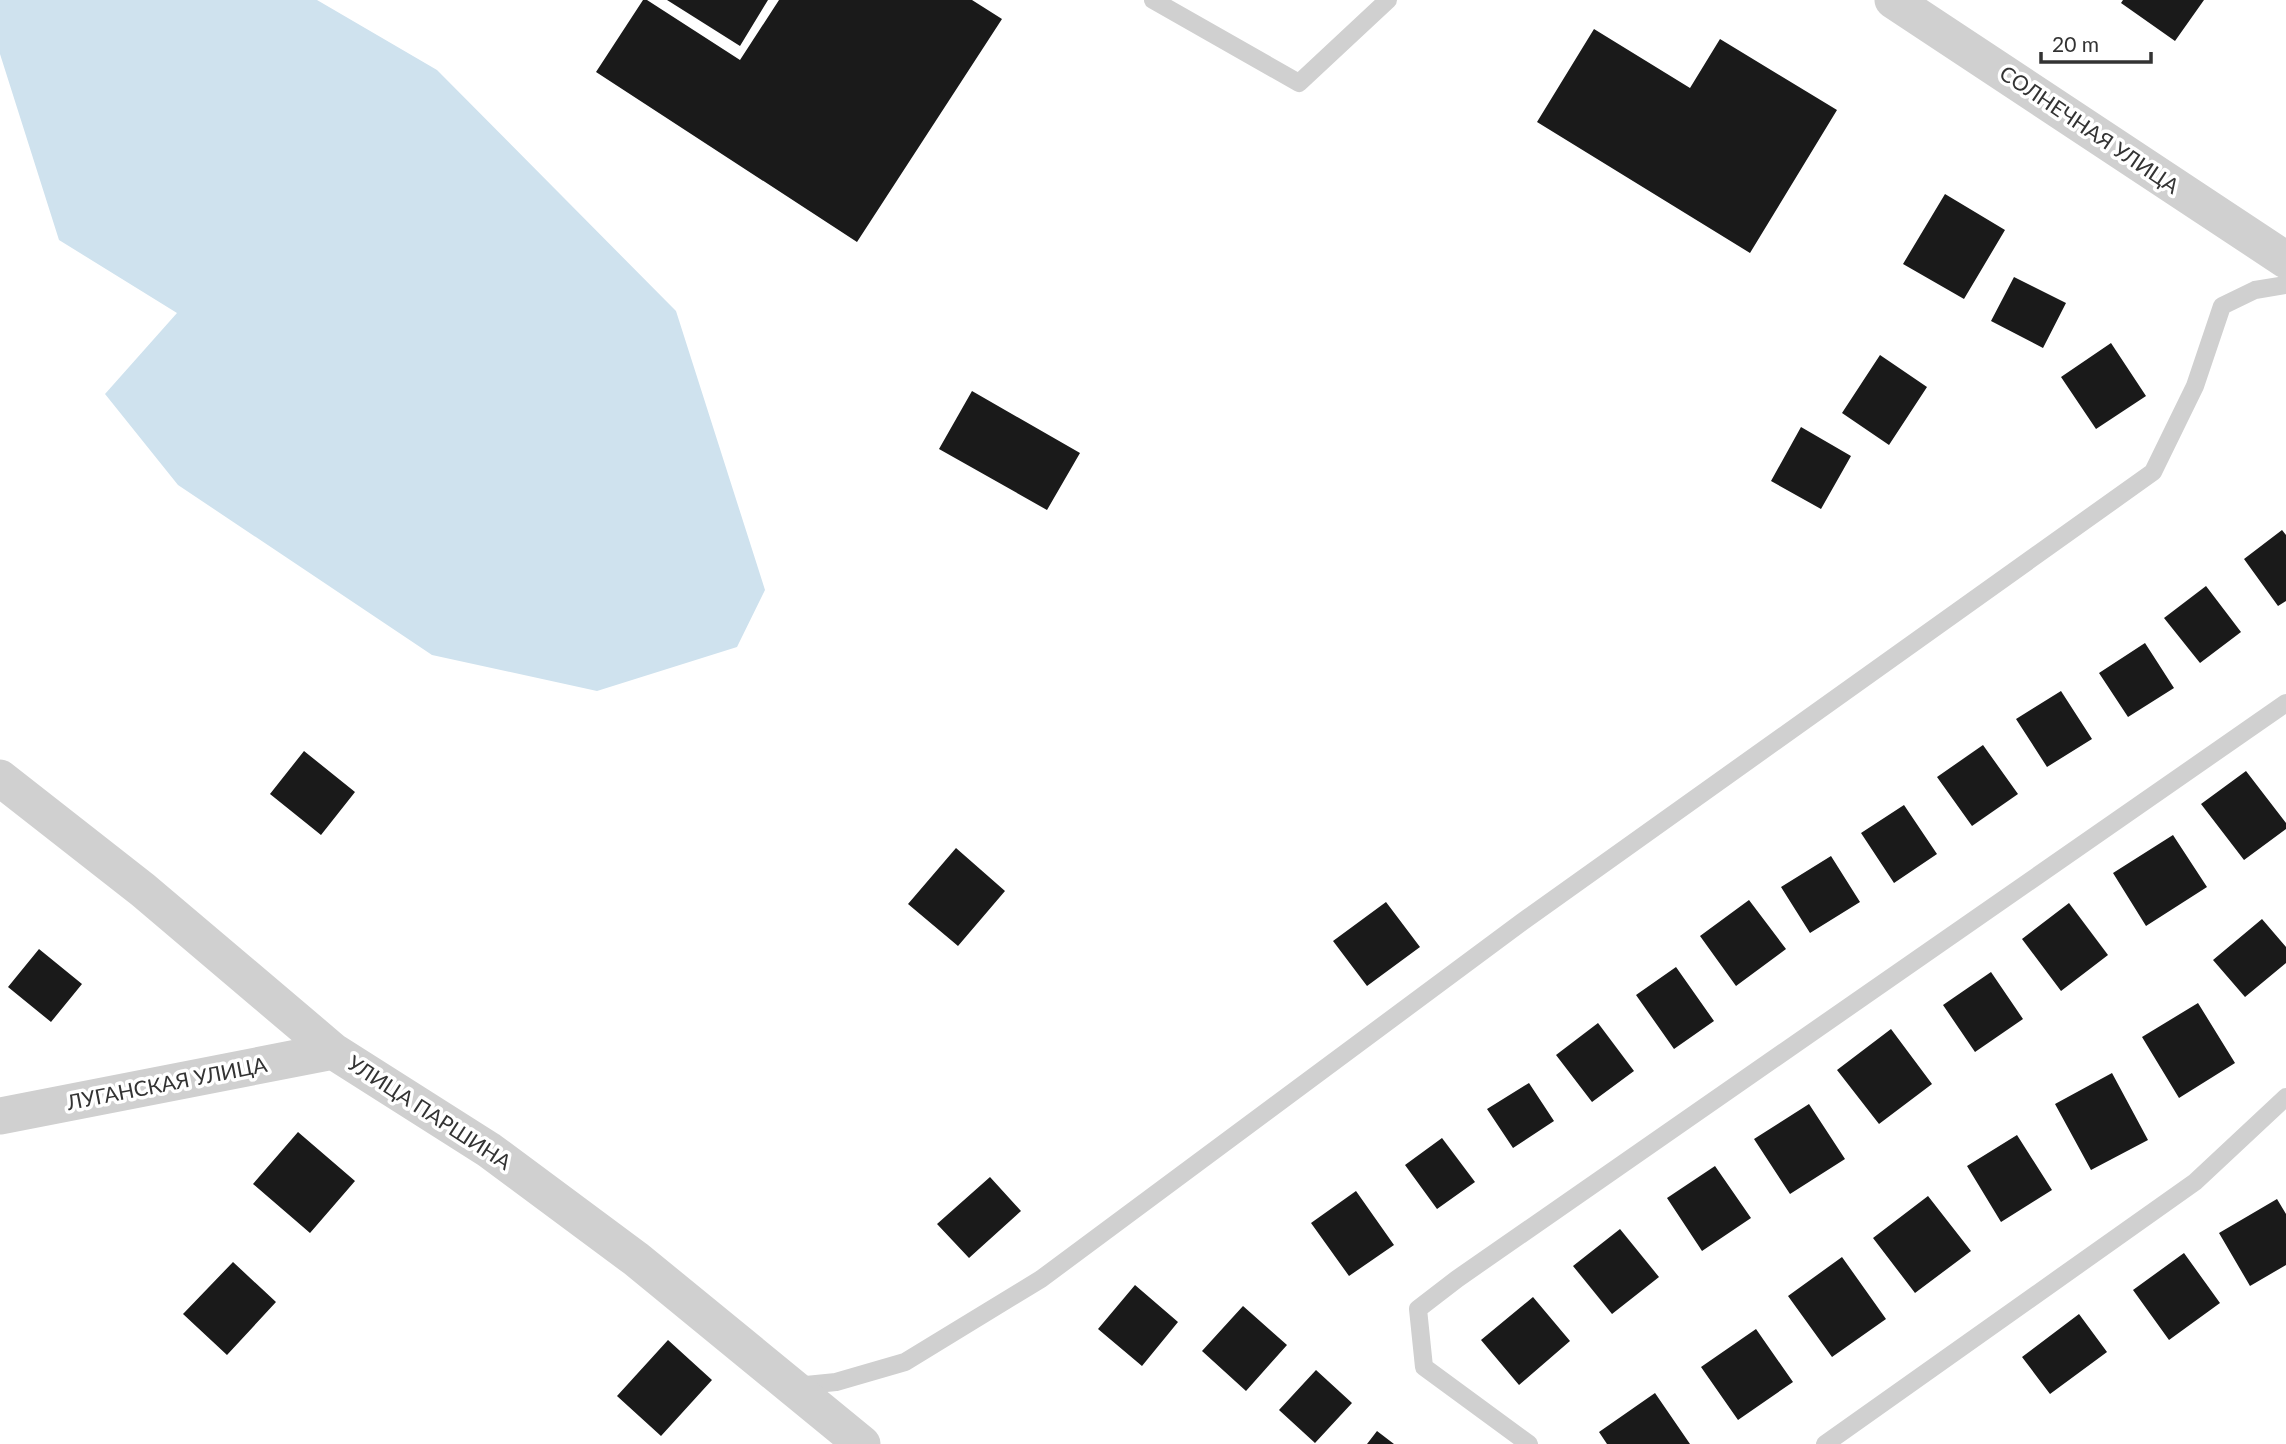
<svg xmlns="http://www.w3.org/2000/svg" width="2286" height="1444" font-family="Lato,sans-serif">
<rect width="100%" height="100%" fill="#fff"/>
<path fill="#cfe2ee" d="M0,0H317L437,70L676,311L765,590L737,647L597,691L432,655L178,485L105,394L177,313L59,240L0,54Z"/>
<path fill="#1a1a1a" d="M643,0H647L740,60L779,0H972L1002,19L857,242L596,72Z
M667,0H768L740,46Z
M2123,0H2204L2175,41L2121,3Z
M1594,29L1690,88L1720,39L1837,110L1750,253L1537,122Z
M1945,194L2005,230L1964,299L1903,264Z
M2014,277L2066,303L2043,348L1991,321Z
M2111,343L2146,396L2096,429L2061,377Z
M1880,355L1927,387L1889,445L1842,413Z
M972,391L1080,453L1047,510L939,449Z
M1801,427L1851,456L1821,509L1771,481Z
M2282,530L2286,535V601L2278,606L2244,559Z
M2206,586L2241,632L2200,663L2164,618Z
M2145,643L2174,688L2128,717L2099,673Z
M2061,691L2092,739L2047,767L2016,719Z
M1983,745L2018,794L1972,826L1937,777Z
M304,751L355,792L321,835L270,794Z
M2246,771L2286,823V829L2244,860L2201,804Z
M1904,805L1937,854L1894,883L1861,833Z
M2173,835L2207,887L2146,926L2113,873Z
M956,848L1005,891L958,946L908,904Z
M1831,856L1860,902L1810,933L1781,887Z
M1749,900L1786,949L1736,986L1700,936Z
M1386,902L1420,947L1367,986L1333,941Z
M2069,903L2108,955L2061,991L2022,939Z
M2262,919L2286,947V963L2245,997L2213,960Z
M39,949L82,984L51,1022L8,987Z
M1676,967L1714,1021L1674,1049L1636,995Z
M1991,972L2023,1019L1975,1052L1943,1005Z
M2198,1003L2235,1063L2179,1098L2142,1037Z
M1598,1023L1634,1071L1592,1102L1556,1055Z
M1891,1029L1932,1084L1879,1124L1837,1070Z
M2112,1073L2148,1140L2091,1170L2055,1104Z
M1529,1083L1554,1121L1513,1148L1487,1109Z
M1809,1104L1845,1159L1790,1194L1754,1139Z
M298,1132L355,1181L310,1233L253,1184Z
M2017,1135L2052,1190L2001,1222L1967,1166Z
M1442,1138L1475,1182L1437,1209L1405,1165Z
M1715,1166L1751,1218L1702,1251L1667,1198Z
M990,1177L1021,1211L969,1258L937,1224Z
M1356,1191L1394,1245L1349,1276L1311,1223Z
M1928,1196L1971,1251L1915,1293L1873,1238Z
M2277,1199L2286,1214V1265L2250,1286L2219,1233Z
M1620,1229L1659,1277L1612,1314L1573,1266Z
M2184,1253L2220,1303L2169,1340L2133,1290Z
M1842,1257L1886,1319L1832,1357L1788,1296Z
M233,1262L276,1302L227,1355L183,1314Z
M1135,1285L1178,1322L1142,1366L1098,1329Z
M1533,1297L1570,1341L1519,1385L1481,1340Z
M1243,1306L1287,1345L1246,1391L1202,1351Z
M2079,1314L2107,1352L2050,1394L2022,1357Z
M1756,1329L1793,1382L1738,1420L1701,1367Z
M668,1340L712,1380L661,1436L617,1396Z
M1316,1370L1352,1403L1315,1443L1279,1410Z
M1655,1393L1690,1444H1607L1599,1432Z
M1377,1431L1394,1444H1367Z"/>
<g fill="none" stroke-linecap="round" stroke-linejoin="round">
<path stroke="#d0d0d0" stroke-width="18" d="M1153,0L1299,83L1388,0
M796,1386L836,1382L905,1362L1041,1279L1522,922L2153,472L2195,386L2222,306L2255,290L2286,285
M1529,1444L1424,1367L1418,1309L1457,1279L2286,703
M1825,1444L2195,1182L2286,1097"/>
<path stroke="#d0d0d0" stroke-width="37" d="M1893,0L2286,260
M0,778L143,890L333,1051L489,1150L636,1259L862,1444
M0,1116L333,1051"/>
</g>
<g text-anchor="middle" stroke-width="7" stroke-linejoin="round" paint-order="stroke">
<g font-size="21" fill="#333" stroke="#fff">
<text transform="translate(2089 130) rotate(34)" y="7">СОЛНЕЧНАЯ УЛИЦА</text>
<text transform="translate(167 1084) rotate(-11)" y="7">ЛУГАНСКАЯ УЛИЦА</text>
<text transform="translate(429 1113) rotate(33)" y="7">УЛИЦА ПАРШИНА</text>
</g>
</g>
<path d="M2041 52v10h110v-10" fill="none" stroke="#333333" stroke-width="3.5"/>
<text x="2052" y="52" font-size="21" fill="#333333" stroke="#ffffff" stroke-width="5" paint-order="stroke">20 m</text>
</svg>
